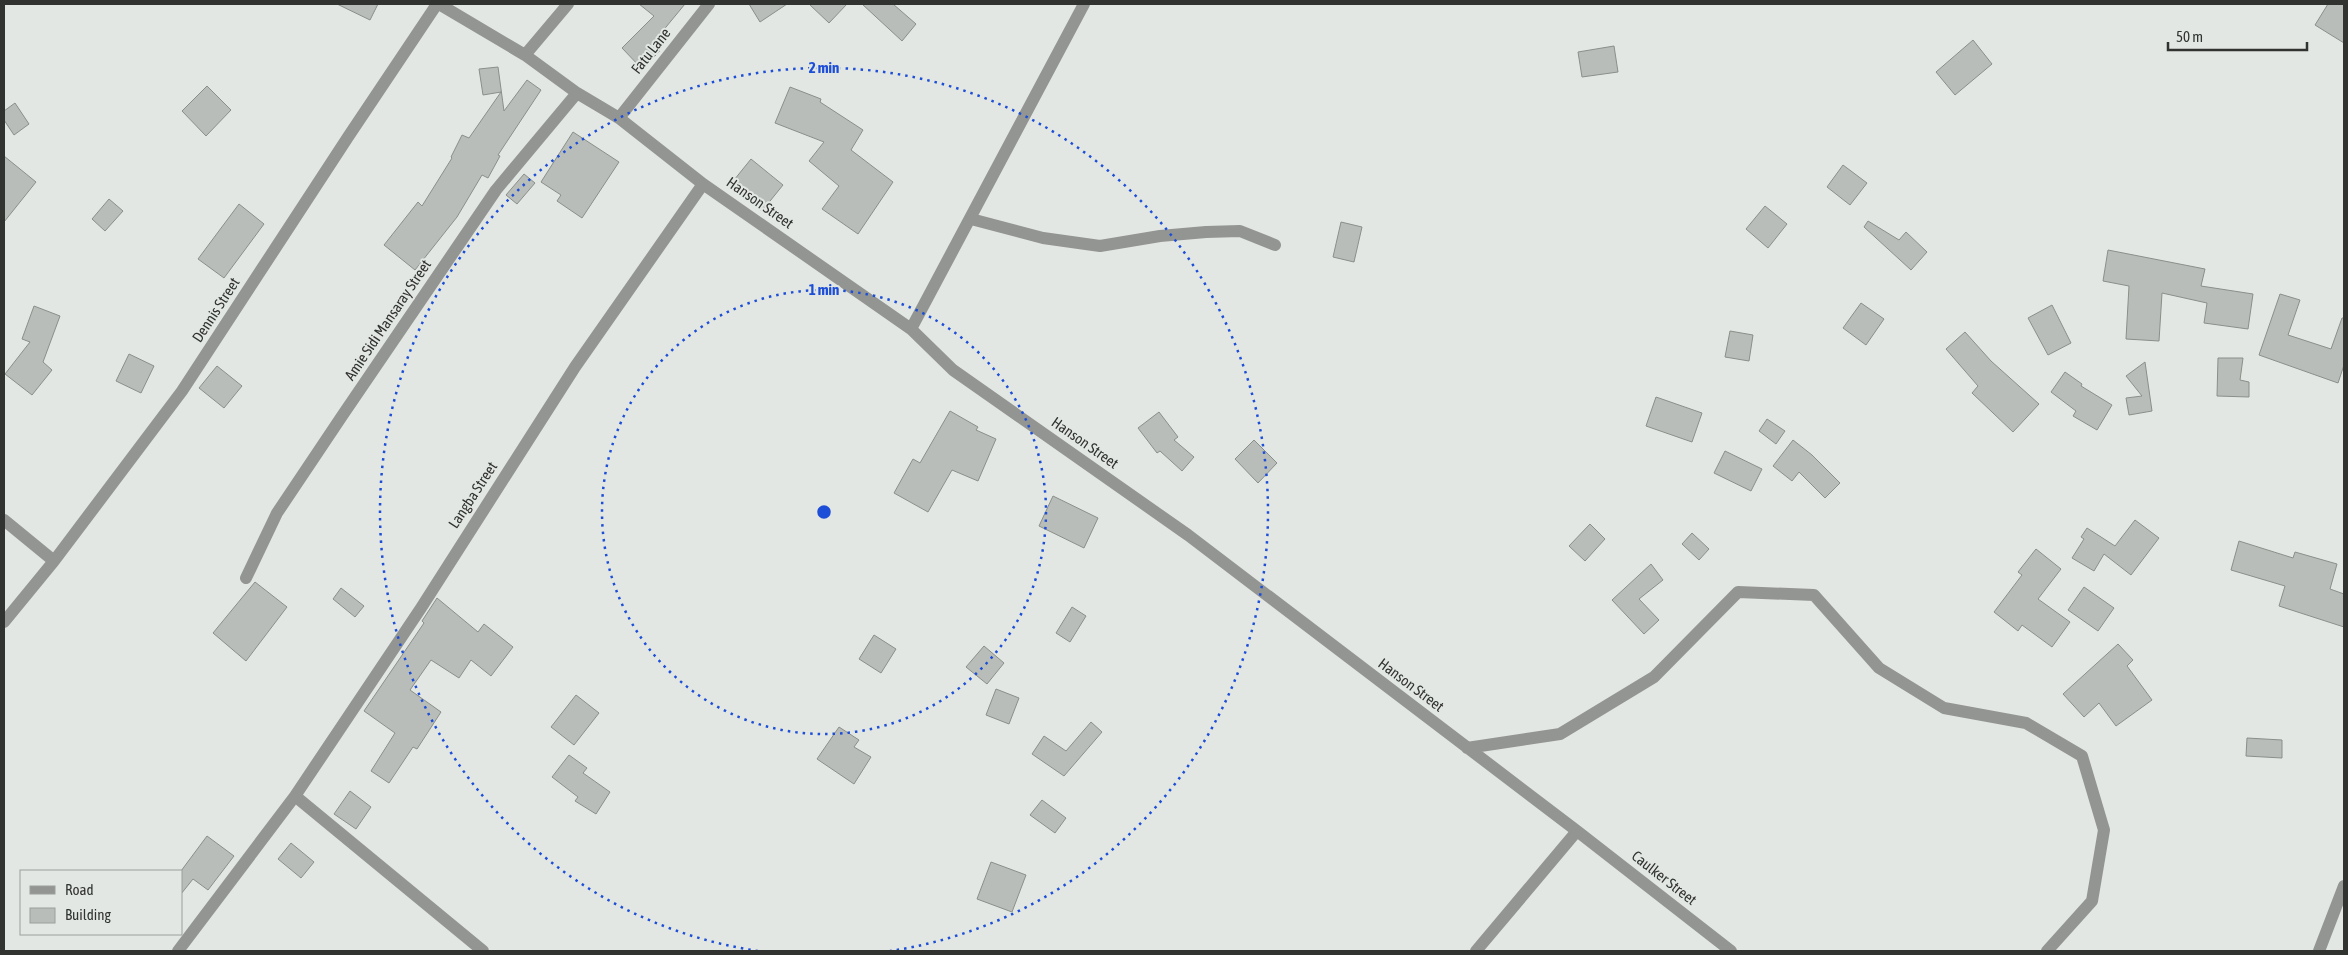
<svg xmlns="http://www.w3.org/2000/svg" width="2348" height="955" font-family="'Asap Condensed',sans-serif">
<rect width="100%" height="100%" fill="#e3e7e3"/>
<path fill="#b9bdb9" stroke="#8b8f8a" d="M337,4H378L370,20Z
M639,4H685L652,44L660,51L642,69L622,48L654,16Z
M749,4H787L760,22Z
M809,4H847L829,23Z
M862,4H893L916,24L902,41Z
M2328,4H2344V43L2315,25Z
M1973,40L1992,64L1955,95L1936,72Z
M1614,46L1618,72L1582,77L1578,52Z
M498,67L504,111L527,80L541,90L498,155L500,156L488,178L482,175L457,217L415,270L384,245L418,202L422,206L452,158L451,157L462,135L469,138L501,92L483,95L479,69Z
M207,86L231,110L206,136L182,111Z
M790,87L821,99L820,102L863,130L851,150L893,182L858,234L822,209L839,186L809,161L824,142L775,123Z
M15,103L29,124L14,135L4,120V111Z
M573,132L619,162L582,218L557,201L561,195L541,182Z
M4,156L36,182L4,222Z
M751,159L783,185L762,211L730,185Z
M1843,165L1867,183L1850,205L1827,187Z
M524,174L535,183L517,204L506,195Z
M109,199L123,211L105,231L92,219Z
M239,204L264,224L224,278L198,259Z
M1765,206L1787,224L1768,248L1746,229Z
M1868,221L1899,240L1906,232L1927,252L1911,270L1864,227Z
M1341,222L1362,227L1354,262L1333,257Z
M2108,250L2205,269L2201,286L2253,294L2248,329L2204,323L2207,303L2162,293L2159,341L2126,339L2129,286L2103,281Z
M2280,294L2300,300L2288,335L2331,349L2342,318H2344V365L2338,383L2259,355Z
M1861,303L1884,319L1866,345L1843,328Z
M2052,305L2071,343L2048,355L2028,318Z
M34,306L60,316L43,362L52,370L32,395L5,374L30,342L22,339Z
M1730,331L1753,335L1749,361L1725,357Z
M1965,332L1991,361L2039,404L2013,432L1972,393L1978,386L1946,349Z
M129,354L154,366L141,393L116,381Z
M2218,358H2243L2240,380L2249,382V397L2217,396Z
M2145,362L2152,411L2129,415L2126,398L2142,396L2126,376Z
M217,366L242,386L224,408L199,388Z
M2065,372L2082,384L2081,386L2112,405L2097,430L2073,416L2076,411L2051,392Z
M1656,397L1702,413L1692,442L1646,426Z
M950,411L978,427L976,430L996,439L978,481L952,470L928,512L894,493L913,459L920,463Z
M1159,412L1178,437L1174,440L1194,457L1182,471L1160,451L1157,453L1138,428Z
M1767,419L1785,431L1776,444L1759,431Z
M1254,440L1277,463L1258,483L1235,459Z
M1793,440L1812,455L1840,483L1825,498L1799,472L1792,481L1773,466Z
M1725,451L1762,469L1751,491L1714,473Z
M1053,496L1098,518L1084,548L1039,526Z
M2135,520L2159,538L2131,575L2104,554L2094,571L2072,558L2084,539L2081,537L2087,528L2115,546Z
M1590,524L1605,539L1585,561L1569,546Z
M1692,533L1709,549L1699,560L1682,544Z
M2239,541L2293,558L2295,552L2337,564L2330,589L2344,594V627L2279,606L2285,586L2231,570Z
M2036,549L2061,569L2038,599L2070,622L2052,647L2022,625L2018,631L1994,612L2022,575L2018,572Z
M1651,564L1663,580L1639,599L1659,620L1644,634L1612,600Z
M255,582L287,607L246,661L213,633Z
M2084,587L2114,608L2098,631L2068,610Z
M341,588L364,606L355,617L333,599Z
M437,598L478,632L484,624L513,647L491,676L471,660L459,678L431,660L410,690L441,712L417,749L413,747L389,783L371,771L395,733L364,711L424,623L422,621Z
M1072,607L1086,616L1070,642L1056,633Z
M874,635L896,649L881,673L859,659Z
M2118,644L2133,660L2127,666L2152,700L2116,726L2099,703L2084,717L2063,694Z
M984,646L1004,663L987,684L966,667Z
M996,689L1019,698L1009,724L986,715Z
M576,695L599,713L574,745L551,727Z
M1091,722L1102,732L1064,776L1032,754L1044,736L1066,751Z
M839,727L859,740L854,747L871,757L854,784L817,759Z
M2247,738L2282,740V758L2246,756Z
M569,755L587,768L583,773L610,792L596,814L575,801L578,797L552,777Z
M350,791L371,807L356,829L334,814Z
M1042,800L1066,818L1055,833L1030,815Z
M207,836L234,856L208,890L193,879L181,894V871Z
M291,843L314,862L301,878L278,859Z
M991,862L1026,875L1012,912L977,899Z"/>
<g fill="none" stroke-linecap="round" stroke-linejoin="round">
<path stroke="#939593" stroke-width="12" d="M439,4L525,55L577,93L619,118L703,184L911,329L953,370L1188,535L1577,831L1731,951
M525,55L568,4
M619,118L709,4
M971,219L1043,238L1100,246L1160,236L1206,232L1240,231L1275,245
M911,329L1084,4
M4,520L54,561
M246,578L277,513L342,416L496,190L577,93
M4,622L54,561L182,391L348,137L437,4
M1467,748L1560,734L1654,677L1738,592L1814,595L1879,668L1944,708L2026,723L2082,756L2104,830L2092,901L2047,951
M178,951L295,796
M483,951L295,796L421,608L575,367L703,184
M1476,951L1577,831
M2319,951L2344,886"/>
</g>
<g fill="none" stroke="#1d4ed8" stroke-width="2.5" stroke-dasharray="2.5 5">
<circle cx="824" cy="512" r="222"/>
<path d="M758 951A444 444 0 1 1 890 951"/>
</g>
<g text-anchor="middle" stroke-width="4" stroke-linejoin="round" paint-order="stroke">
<g font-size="15" fill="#313331" stroke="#e3e7e3">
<text transform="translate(651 51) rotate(-52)" y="5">Fatu Lane</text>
<text transform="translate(760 203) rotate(35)" y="5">Hanson Street</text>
<text transform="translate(216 310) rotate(-57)" y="5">Dennis Street</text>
<text transform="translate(388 320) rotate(-56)" y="5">Amie Sidi Mansaray Street</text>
<text transform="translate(1085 443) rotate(35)" y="5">Hanson Street</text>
<text transform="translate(473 495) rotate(-57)" y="5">Langba Street</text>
<text transform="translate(1411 685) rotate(37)" y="5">Hanson Street</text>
<text transform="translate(1664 878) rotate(38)" y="5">Caulker Street</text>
</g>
</g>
<circle cx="824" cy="512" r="8" fill="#1d4ed8" stroke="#e3e7e3" stroke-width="2.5"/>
<g font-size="15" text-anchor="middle" font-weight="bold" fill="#1d4ed8" stroke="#e3e7e3" stroke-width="4" stroke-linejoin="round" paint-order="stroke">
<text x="824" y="73">2 min</text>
<text x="824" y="295">1 min</text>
</g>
<rect width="2348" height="955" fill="none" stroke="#313331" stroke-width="10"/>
<rect x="20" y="870" width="162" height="65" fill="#e3e7e3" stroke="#9c9f9c"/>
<rect x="30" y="886" width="25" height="8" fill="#939593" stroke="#9c9f9c"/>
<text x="65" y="895" font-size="15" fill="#313331">Road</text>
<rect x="30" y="908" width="25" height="15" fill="#b9bdb9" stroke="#9c9f9c"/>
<text x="65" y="920" font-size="15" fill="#313331">Building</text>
<path d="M2168 42v8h139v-8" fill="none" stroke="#313331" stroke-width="2.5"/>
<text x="2176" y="42" font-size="15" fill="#313331" stroke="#e3e7e3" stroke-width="4" paint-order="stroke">50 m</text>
</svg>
